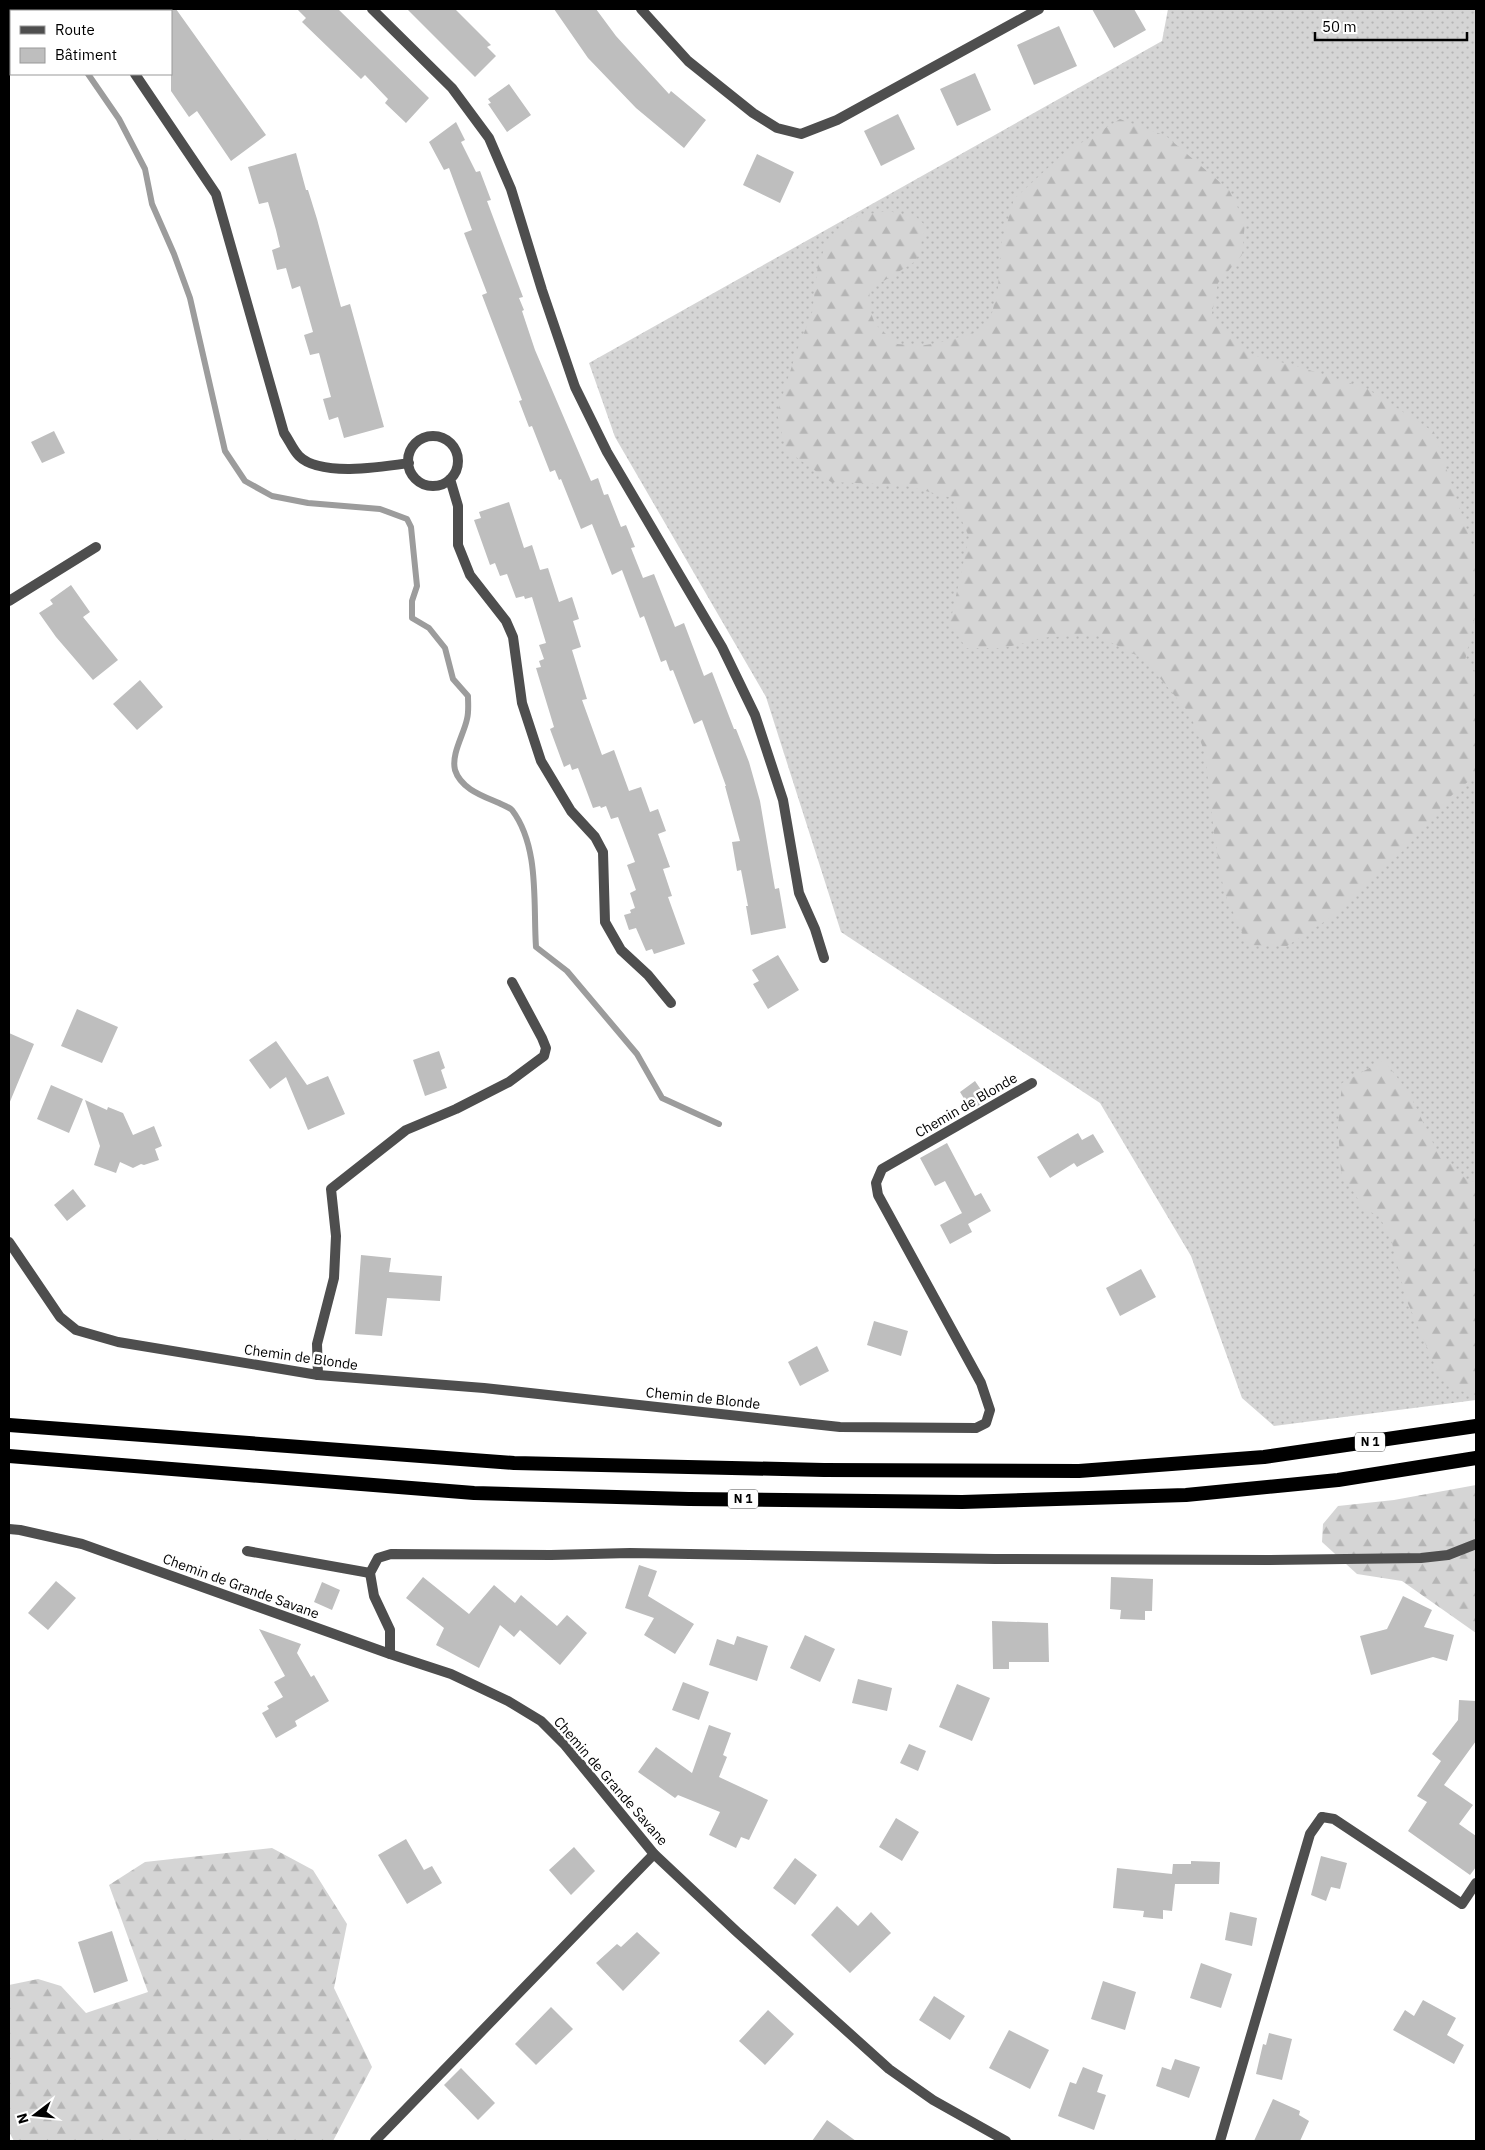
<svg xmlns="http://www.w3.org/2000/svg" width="1485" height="2150" font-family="'IBM Plex Sans',sans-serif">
<defs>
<pattern id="grass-dots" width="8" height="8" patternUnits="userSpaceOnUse" patternTransform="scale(1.25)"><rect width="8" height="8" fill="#d5d5d5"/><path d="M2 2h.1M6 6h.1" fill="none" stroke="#b5b5b5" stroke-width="1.8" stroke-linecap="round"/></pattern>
<pattern id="forest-firs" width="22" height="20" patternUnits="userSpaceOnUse" patternTransform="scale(1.25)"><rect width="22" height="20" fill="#d5d5d5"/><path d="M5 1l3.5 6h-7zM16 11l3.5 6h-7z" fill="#b5b5b5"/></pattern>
</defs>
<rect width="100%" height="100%" fill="#fff"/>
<path fill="url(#grass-dots)" d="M1168,9H1476V1400L1274,1426L1242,1398L1191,1256L1100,1103L841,932L766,697L615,437L589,363L1162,41Z"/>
<path fill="url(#forest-firs)" d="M1120,119L1166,136L1229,190L1245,222L1242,255L1218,283L1211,318L1248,354L1293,365L1366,388L1434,432L1474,551L1476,612L1465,661L1476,672V775L1451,796L1407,847L1330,918L1287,946L1248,945L1224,892L1214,833L1205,753L1190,714L1144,659L1096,635L1049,637L1003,648H966L950,623L969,537L952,498L903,485L831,482L786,450L777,413L796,353L812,313L818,265L827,242L858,216L888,211L916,217L926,226L916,261L869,290L871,313L875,324L897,344L919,346L938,343L977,332L991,317L998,288L1001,245L1014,199L1063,154Z
M1384,1060L1409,1093L1436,1149L1467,1180L1476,1182V1395L1450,1388L1437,1370L1406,1299L1391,1239L1379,1216L1364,1209L1341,1172L1338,1127L1342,1083Z
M1476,1485V1633L1402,1581L1357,1574L1322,1542L1323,1524L1338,1506L1394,1500Z
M272,1848L313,1870L347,1924L334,1988L372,2067L333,2141H14L9,2132V1985L38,1979L61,1986L86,2013L148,1992L109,1885L145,1862Z"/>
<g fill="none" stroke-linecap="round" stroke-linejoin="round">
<path stroke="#9c9c9c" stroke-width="6" d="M65,9L66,11
M88,74L119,119L145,169L152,204L174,254L190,298L225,451L245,481L272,496L308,503L380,509L407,519L411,527L417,586L412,601V618L429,628L445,648L453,679L468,696C468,703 469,712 467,719C464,734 451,754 455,770C461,789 483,796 499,803C503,805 509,807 512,810C540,847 533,904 536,947L567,971L637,1054L662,1098L719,1124"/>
</g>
<path fill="#bebebe" d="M171,9H176L266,135L231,161L197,111L189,117L171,91Z
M297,9H338L429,98L406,123L385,103L388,99L365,75L361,79L302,22L306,18Z
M407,9H455L491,45L487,47L496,56L475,77Z
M554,9H596L616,36L669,94L671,91L706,120L684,148L636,108L588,58Z
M1092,9H1134L1146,30L1114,48Z
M1059,26L1077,66L1034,85L1017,45Z
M975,73L991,110L957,126L940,89Z
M509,84L531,115L507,132L488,104L491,103L488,99Z
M898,114L915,149L881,166L864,131Z
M456,122L465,140L461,142L476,172L480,171L491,200L487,201L523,297L519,298L524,310L522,311L535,350L591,481L598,478L604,495L608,494L621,527L626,525L635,547L631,548L643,578L654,574L675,627L684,623L704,676L712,672L734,729H736L749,762L760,801L775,889L779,888L786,928L751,935L746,906H748L741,870L737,871L732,842L740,841L725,786H726L702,720L694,724L673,670L670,671L666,660L661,662L644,616L640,618L622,570L612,575L592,524L581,529L561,479L559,480L555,470L550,472L532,426L529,427L519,401L522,400L482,295L487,293L464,233L472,230L449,168L444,170L429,142Z
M296,153L306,190H308L317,219L341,307L350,304L384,427L344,438L338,417L329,420L323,399L331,397L319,353L310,355L304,335L313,332L300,286L292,289L286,268L277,270L272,250L280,247L276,230L268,202L259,204L248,167Z
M757,154L794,172L780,203L743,185Z
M54,431L65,453L42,463L31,442Z
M509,502L524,548L532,545L540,570L548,568L559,602L572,597L579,619L573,621L581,647L572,650L587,699L582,700L602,755L614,750L629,791L641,787L650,812L658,809L666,831L658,834L670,867L663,869L672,896L668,897L685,944L654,954L652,949L646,951L636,928L629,930L624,915L631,913L630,910L635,908L630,893L636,890L627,865L635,862L618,817L611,819L606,806L601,808L600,806L593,808L578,768L572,770L570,764L564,767L550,729L554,727L536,668L541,667L539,661L544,659L539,645L546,643L532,597L525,599L524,596L516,598L507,574L500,576L495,563L490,565L474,520L481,518L479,512Z
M71,585L90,612L83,617L118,660L93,680L56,637L39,613L53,604L50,600Z
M140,680L163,707L137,730L113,704Z
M778,955L799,990L768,1009L753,984L759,981L752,970Z
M77,1009L118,1027L102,1063L61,1046Z
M9,1033L34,1044L9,1104Z
M276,1041L307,1085L328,1076L345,1114L308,1130L286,1077L270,1089L249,1060Z
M439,1051L445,1068L441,1070L447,1088L425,1096L413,1060Z
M975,1081L988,1100L971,1110L960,1092Z
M51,1085L83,1099L69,1133L37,1119Z
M85,1100L107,1110L108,1107L123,1113L133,1135L154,1126L162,1146L155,1149L159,1160L144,1165L141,1164L133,1168L120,1162L116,1173L94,1165L100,1146Z
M1078,1133L1082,1140L1093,1134L1104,1152L1077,1167L1074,1163L1050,1178L1037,1157Z
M947,1143L975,1196L981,1193L991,1211L968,1224L972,1232L950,1244L940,1225L962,1213L963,1215L945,1181L935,1186L920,1158Z
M73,1189L86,1206L67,1221L54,1205Z
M361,1255L391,1258L389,1272L442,1276L440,1301L387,1298L382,1336L355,1334Z
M1141,1269L1156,1297L1120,1316L1106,1288Z
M874,1321L908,1331L901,1356L867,1345Z
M817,1346L829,1371L800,1386L788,1362Z
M639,1565L657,1571L648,1596L694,1624L675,1654L644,1635L654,1618L625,1608Z
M423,1577L469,1614L494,1585L515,1603L521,1595L557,1626L567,1615L587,1633L560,1665L520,1630L514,1637L500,1625L479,1668L436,1645L444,1628L406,1598Z
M1111,1577L1153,1579L1152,1611H1145V1620L1120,1619L1121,1610L1110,1609Z
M56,1581L76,1598L48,1630L28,1613Z
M322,1582L340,1590L332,1610L314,1602Z
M1403,1596L1432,1610L1424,1627L1454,1635L1447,1661L1433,1657L1371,1675L1360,1636L1387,1629Z
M992,1621L1048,1623L1049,1662H1009V1669H993Z
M259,1629L301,1644L297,1653L311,1677L314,1675L329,1701L295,1721L297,1726L276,1738L262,1713L269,1709L267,1706L283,1697L274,1682L285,1676Z
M805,1635L835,1649L820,1682L790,1668Z
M737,1636L768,1646L757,1681L709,1665L717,1639L734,1645Z
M858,1679L892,1688L887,1711L852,1703Z
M683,1682L709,1692L699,1720L672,1710Z
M957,1684L990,1698L972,1741L939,1727Z
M1459,1700L1476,1701V1741L1444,1785L1473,1805L1459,1824L1476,1836V1867L1470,1875L1408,1831L1427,1802L1417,1796L1441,1761L1432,1754L1458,1720Z
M709,1725L731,1733L723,1755L727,1757L719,1777L768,1800L749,1840L741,1837L736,1848L709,1835L720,1812L678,1795L675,1798L638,1772L656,1747L692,1773Z
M909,1744L926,1751L918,1771L900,1763Z
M896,1818L919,1832L902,1861L879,1847Z
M406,1839L424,1870L432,1866L442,1883L407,1904L378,1855Z
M574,1847L595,1871L571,1895L549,1870Z
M1321,1856L1347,1863L1340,1889L1331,1887L1326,1901L1311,1895Z
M795,1858L817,1875L795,1905L773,1888Z
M1191,1861L1220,1862L1219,1884H1175L1172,1911L1163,1910V1919L1143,1917L1144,1911L1113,1908L1117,1868L1172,1874L1173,1864H1191Z
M837,1906L858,1926L871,1912L891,1933L850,1973L811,1935Z
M1230,1912L1257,1918L1252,1946L1225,1940Z
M112,1931L128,1981L94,1993L78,1942Z
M637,1932L660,1953L623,1991L596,1963L617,1944L621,1947Z
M1201,1963L1232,1974L1221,2008L1190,1998Z
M1103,1981L1136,1992L1125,2030L1091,2019Z
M934,1996L965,2016L950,2040L919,2020Z
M1423,2000L1456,2018L1447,2035L1464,2045L1454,2064L1393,2030L1405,2010L1414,2016Z
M551,2007L573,2029L536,2065L515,2044Z
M768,2010L794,2034L765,2065L739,2041Z
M1009,2030L1049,2050L1030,2089L989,2068Z
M1269,2033L1292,2039L1282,2080L1256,2074L1263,2044L1266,2045Z
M1175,2059L1200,2067L1189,2098L1156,2086L1162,2067L1171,2070Z
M1083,2067L1103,2075L1097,2092L1106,2095L1094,2130L1058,2116L1070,2082L1076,2084Z
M461,2068L495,2103L478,2120L444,2085Z
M1273,2099L1300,2111L1299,2115L1309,2121L1300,2141H1254Z
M827,2120L856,2141H812Z"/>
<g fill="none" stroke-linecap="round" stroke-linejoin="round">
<path stroke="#4e4e4e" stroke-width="10" d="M9,601L96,547
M318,1375L317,1344L334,1278L336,1236L331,1189L406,1130L456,1109L509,1082L544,1056L546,1048L542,1038L512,982
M247,1551L370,1573
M1322,1817L1334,1819L1462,1904L1476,1883"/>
<path stroke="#4e4e4e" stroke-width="10" d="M91,9L92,11
M372,9L452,88L489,138L511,189L542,290L575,387L607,452L722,647L755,715L783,800L799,893L815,929L824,958
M641,9L688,61L753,113L777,128L801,134L837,120L1039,9
M135,74L216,194L284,433C289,440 293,450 299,456C320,477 382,467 409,463
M408 461a25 25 0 1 1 50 0a25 25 0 1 1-50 0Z
M450,479L458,506V545L470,575L506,621L513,637L522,703L541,761L571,811L595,837L603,852L605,922L621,950L648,975L671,1003
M9,1242L60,1317L76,1330L118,1342L318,1375L484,1388L840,1427L976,1428L986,1423L990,1410L981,1383L878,1195L876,1183L882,1169L1032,1083
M390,1654V1630L374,1596L370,1573L378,1558L391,1554L551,1555L630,1553L995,1559L1266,1560L1421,1558L1448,1555L1476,1544
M375,2141L654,1854
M1220,2141L1310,1834L1322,1817"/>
<path stroke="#4e4e4e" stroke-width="10" d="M9,1529L20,1530L82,1544L390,1654L451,1674L508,1701L541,1721L565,1745L654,1854L737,1932L889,2069L933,2100L1006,2141"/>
<path stroke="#000" stroke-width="14" d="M9,1425L514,1463L824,1470L1079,1471L1264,1457L1476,1426
M9,1456L474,1493L689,1499L962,1502L1186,1495L1338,1480L1476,1458"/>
</g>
<g text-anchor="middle" stroke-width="5" stroke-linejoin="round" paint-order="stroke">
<g fill="#fff" stroke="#4c4c4c" stroke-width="1">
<rect x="1355" y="1432.5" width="30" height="19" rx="4"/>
<rect x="728" y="1489.5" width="30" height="19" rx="4"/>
</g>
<g font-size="12" font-weight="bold" fill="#000">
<text x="1370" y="1446">N 1</text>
<text x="743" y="1503">N 1</text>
</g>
<g font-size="14" fill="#000" stroke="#fff">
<text transform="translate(966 1105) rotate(-30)" y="5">Chemin de Blonde</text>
<text transform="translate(301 1357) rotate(8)" y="5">Chemin de Blonde</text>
<text transform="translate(703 1398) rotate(6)" y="5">Chemin de Blonde</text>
<text transform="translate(241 1586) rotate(20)" y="5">Chemin de Grande Savane</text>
<text transform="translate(611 1781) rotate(49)" y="5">Chemin de Grande Savane</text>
</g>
</g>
<rect width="1485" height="2150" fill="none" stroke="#000000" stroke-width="20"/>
<rect x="10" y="10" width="162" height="65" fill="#ffffff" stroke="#999999"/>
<rect x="20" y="26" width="25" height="8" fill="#4e4e4e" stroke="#999999"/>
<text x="55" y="35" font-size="15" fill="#000000">Route</text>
<rect x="20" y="48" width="25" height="15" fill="#bebebe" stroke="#999999"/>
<text x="55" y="60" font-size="15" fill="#000000">Bâtiment</text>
<g transform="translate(35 2115) rotate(254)" stroke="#ffffff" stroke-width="4" paint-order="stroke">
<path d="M0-4L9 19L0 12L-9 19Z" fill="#000000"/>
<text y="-8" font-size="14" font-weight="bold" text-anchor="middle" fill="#000000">N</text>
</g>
<path d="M1315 32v8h152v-8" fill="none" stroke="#000000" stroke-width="2.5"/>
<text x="1322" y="32" font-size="15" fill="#000000" stroke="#ffffff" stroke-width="4" paint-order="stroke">50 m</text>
</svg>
